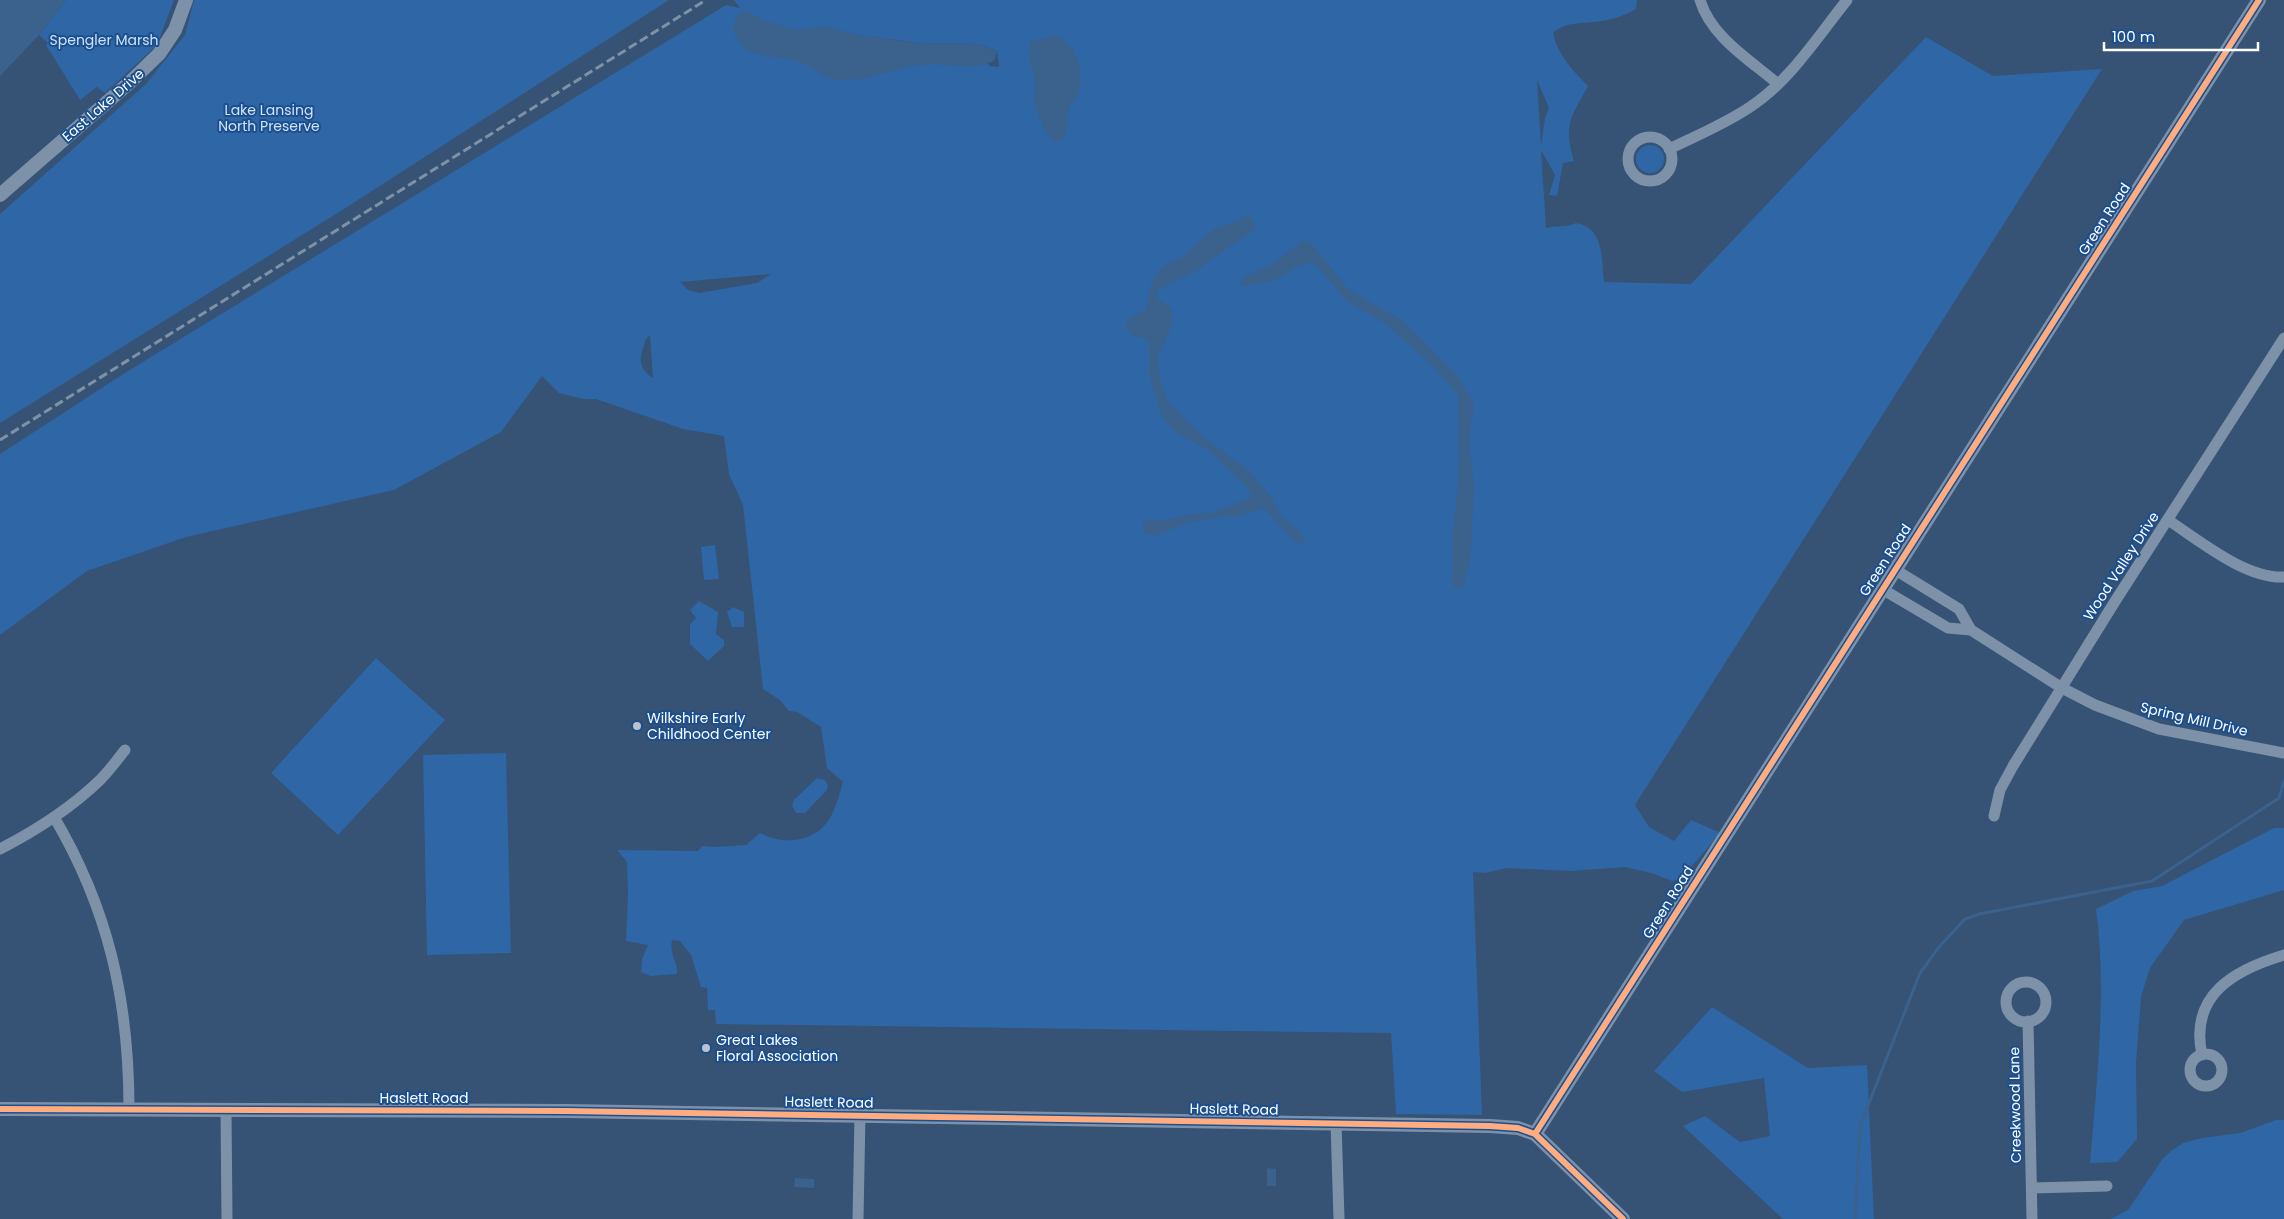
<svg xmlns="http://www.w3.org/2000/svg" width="2284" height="1219" font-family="Poppins,sans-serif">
<rect width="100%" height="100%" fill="#365274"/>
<path fill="#2f66a5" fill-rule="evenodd" d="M66,0H174L157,45L105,93L97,87L80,100L46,45L48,43L39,35Z
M194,0H669L344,209L0,423V214L146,84L185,35Z
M734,0H1637L1636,9C1625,16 1607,21 1594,22C1579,24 1565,22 1553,33C1558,55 1572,70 1588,86C1571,118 1563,124 1574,161L1563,163L1557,196L1549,195L1555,175L1541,150L1546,228C1557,225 1565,228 1576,223C1605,228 1601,259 1604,282L1691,284L1926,37L1993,76L2102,69L1635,805L1649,827L1674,841L1691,820L1721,833L1680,879L1672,881L1651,873L1625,867L1571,871L1507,868L1485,873L1473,872L1482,1115L1396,1114L1391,1033L716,1024L715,1010H708L707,988L701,987L691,955L680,941L672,940C669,955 678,961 677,974L651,976L641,972L642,959L648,945L626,941L628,895L627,862L617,850L698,851L702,846L714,847L746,845L760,833C786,846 819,843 833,812C837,803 840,792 843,782L827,768L821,727L797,712L789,711L780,700L763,689L743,505L729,474L724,436L683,429L596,399H583L559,393L542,376L501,432L394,490L186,537L87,571L0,635V454L128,371L726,5L740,8ZM874,37L919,43L977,44L997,51L999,67L989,66V64ZM1537,80L1549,108L1545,118L1541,145ZM771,274L757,283L699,293L688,290L680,282ZM650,335L653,378C640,369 638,360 644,346C645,341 646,338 650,335Z
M1636 159a14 14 0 1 1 28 0a14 14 0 1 1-28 0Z
M715,545L719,579L704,580L701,547Z
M699,601L718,612L716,634L724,640V646L708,661L690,644V624L696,618L690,610Z
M733,607L744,612V627H732L727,612Z
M376,658L445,720L338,835L271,773Z
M506,753L511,953L427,955L423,755Z
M817,778L825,780L828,785L827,790L805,813H796L792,806L794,800Z
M2274,828H2284V890L2184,920L2150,968L2141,997L2136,1063L2137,1139L2117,1162L2090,1163C2097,1078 2107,993 2096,909L2133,891L2162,886Z
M1712,1007L1808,1068L1867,1065L1874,1219H1783L1683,1126L1705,1116L1740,1142L1770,1136L1764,1078L1682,1092L1654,1071Z
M2276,1120H2284V1219H2111L2128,1210L2161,1161L2171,1151L2183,1143L2202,1138L2240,1133Z"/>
<path fill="#3b618d" d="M0,0H66L39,35L0,76Z
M743,10L768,22L794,30L823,26L858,35L919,43L977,44L997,51L995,60C973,73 944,61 920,65C893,68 870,81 842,80C826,80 814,68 800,62C779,54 747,61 736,37C730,26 735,18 743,10Z
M1051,35C1074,37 1082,67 1080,87C1079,95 1072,101 1069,108C1065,120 1070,132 1061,141L1054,142C1045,131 1037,116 1035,102C1033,96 1035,89 1035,82C1033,68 1025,54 1032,40L1045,39Z
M1245,216L1252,218L1256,228L1194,272L1159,289L1156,298L1170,307L1172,312L1171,328L1158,355L1159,377L1168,402L1202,436L1248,470L1272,498L1282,518L1300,531L1304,542L1301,544L1295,541L1264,508L1236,517H1219L1184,524L1158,535L1144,534L1142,524L1147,520H1168L1185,515L1211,513L1250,498L1251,494L1247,487L1209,450L1175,432L1162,417L1149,374V343L1145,338L1133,336L1126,327L1128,319L1147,309C1148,291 1151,276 1166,265C1171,261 1179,260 1184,256C1195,246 1204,236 1217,228C1226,223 1237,223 1245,216Z
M1307,241L1310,242L1349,290L1403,321L1458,377L1471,398L1474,409L1470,423L1469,448L1474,483L1471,547L1468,569L1462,589L1454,587L1452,583V541L1459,476L1458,395L1435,368L1386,324L1347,301L1315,264C1301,259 1291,272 1279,278C1268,282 1255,285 1243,286L1241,284L1242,279L1275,262L1301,242Z
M1267,1168L1276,1169V1186H1267Z
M795,1178L814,1179V1188L794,1187Z"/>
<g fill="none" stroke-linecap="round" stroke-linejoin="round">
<path stroke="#3b618d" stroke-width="3" d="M1855,1219L1860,1126L1920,973L1939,947L1965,919L1979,914L2152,881L2279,798L2284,781"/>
<path stroke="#7d92a8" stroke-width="11" d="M1700,0C1711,37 1750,60 1778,84
M1628 159a22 22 0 1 1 44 0a22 22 0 1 1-44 0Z
M1669,149C1696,136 1725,124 1750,107C1790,81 1818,36 1847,0
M2168,520C2200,541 2246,579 2284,577
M1894,569L1959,609L1971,630L2062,688L2095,705L2159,729L2284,753
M1882,589L1948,628L1971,630
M1994,816L2000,790L2013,766L2114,603L2284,338
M54,817C109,910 129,1002 129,1109
M0,849C35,831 71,808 100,780C109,771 117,760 125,750
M2006 1002a20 20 0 1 1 40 0a20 20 0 1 1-40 0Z
M2028,1021L2032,1219
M2190 1070a16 16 0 1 1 32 0a16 16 0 1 1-32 0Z
M2202,1055C2189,995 2234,970 2284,955
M226,1110L227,1219
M1336,1123L1339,1219
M2032,1188L2107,1186
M858,1219L860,1114"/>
<path stroke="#7d92a8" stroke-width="14" d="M0,195L129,83L159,54L175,30L186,0
M0,1109L566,1111L1490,1126L1518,1128L1535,1134L1623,1219
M1535,1134L2259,0"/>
<path stroke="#7e92a7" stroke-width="3" stroke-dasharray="9 4" stroke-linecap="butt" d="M0,440L706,0"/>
<defs>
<path id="cycleway" d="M0,1109L566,1111L1490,1126L1518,1128L1535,1134L1623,1219
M1535,1134L2259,0"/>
</defs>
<use href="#cycleway" stroke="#1b4f8f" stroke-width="9"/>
<use href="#cycleway" stroke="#ffac80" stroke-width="6"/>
</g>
<g fill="#b9c2ce" stroke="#1b4f8f" stroke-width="2">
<circle cx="637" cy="726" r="5"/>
<circle cx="706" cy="1048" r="5"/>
</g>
<g text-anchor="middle" stroke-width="4" stroke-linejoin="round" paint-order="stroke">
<g font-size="14" fill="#cfe3fa" stroke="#1b4f8f">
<text x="104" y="45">Spengler Marsh</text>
<text x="269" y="115">Lake Lansing<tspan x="269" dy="16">North Preserve</tspan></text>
</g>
<g font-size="14" fill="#fff" stroke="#1b4f8f">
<text transform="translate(103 105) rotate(-41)" y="5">East Lake Drive</text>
<text transform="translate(2104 219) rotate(-57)" y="5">Green Road</text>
<text transform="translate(1885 560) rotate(-57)" y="5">Green Road</text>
<text transform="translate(2121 566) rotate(-57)" y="5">Wood Valley Drive</text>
<text transform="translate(2194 719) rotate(13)" y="5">Spring Mill Drive</text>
<text transform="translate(1668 902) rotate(-58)" y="5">Green Road</text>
<text x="424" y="1103">Haslett Road</text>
<text transform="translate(829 1102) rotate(1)" y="5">Haslett Road</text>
<text transform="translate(2015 1105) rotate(-91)" y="5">Creekwood Lane</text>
<text transform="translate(1234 1109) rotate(1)" y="5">Haslett Road</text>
</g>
<g font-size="14" fill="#fff" stroke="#1b4f8f" text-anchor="start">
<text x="647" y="723">Wilkshire Early<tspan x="647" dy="16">Childhood Center</tspan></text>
<text x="716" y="1045">Great Lakes<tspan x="716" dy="16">Floral Association</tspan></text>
</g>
</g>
<path d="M2104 42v8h154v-8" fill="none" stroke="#ffffff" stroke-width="2.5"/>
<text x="2112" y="42" font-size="15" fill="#ffffff" stroke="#1b4f8f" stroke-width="4" paint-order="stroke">100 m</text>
</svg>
